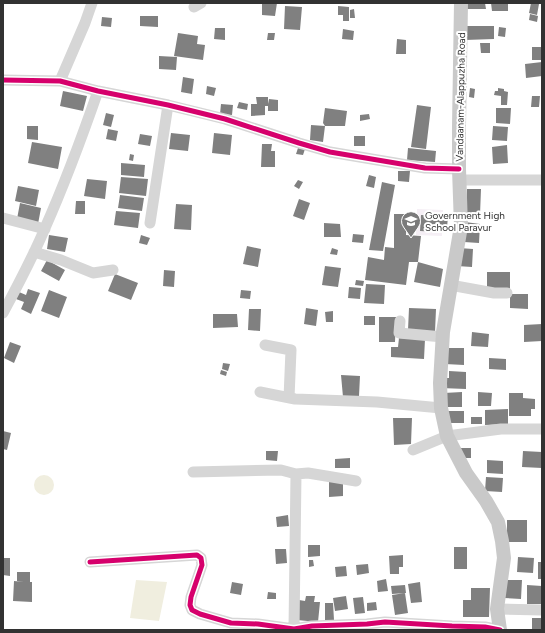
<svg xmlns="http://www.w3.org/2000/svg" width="545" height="633" font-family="Figtree,sans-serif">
<rect width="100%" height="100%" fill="#fff"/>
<path fill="#f5eff5" d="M417,209L443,210L442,236L416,235Z"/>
<path fill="#f0eedf" d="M34 485a10 10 0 1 1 20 0a10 10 0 1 1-20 0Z
M136,580L167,582L159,621L130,618Z"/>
<path fill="#808080" d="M262,3H277L275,16L262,15Z
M464,3H485L486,9H464Z
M491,3H508V11H492Z
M531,3L539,4L537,15L529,13Z
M285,6L302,7L300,30L284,29Z
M338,6L349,7V21H343V15H338Z
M354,9L355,18H350V10Z
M530,14L538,16L537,22L529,20Z
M140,16H158V27L140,26Z
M102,17L112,18L111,27L101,26Z
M465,26H494V39L465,40Z
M499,27L506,28L505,37L498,36Z
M215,28H225V40L214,39Z
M343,29L354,31L353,40L342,39Z
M178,33L198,36L197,44L205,45L203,60L174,56Z
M268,33H275L274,40H267Z
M397,39L406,40V54H396Z
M480,43H490V53H481Z
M532,47H542V60H532Z
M159,56L177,57L176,70L159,69Z
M542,62V76L526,78L525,64Z
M183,77L194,79L192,94L181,92Z
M207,86L216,88L214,96L206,94Z
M470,88L475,89L474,98L469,97Z
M498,88L504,89V91L508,92L507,105H501V96L494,95L495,91H498Z
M63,91L87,96L83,111L60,106Z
M532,96H540L539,107H531Z
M256,97H268V104L269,99L278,100V111H268V106H265V115L251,116V104H257Z
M239,102L248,104L247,110L237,108Z
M221,104L233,105L232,115L220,114Z
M417,105L431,107L426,149L411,147Z
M325,108L347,111L345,126H325L323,123Z
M496,108H511L510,124L496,123Z
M106,113L114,115L111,127L103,125Z
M369,114L370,119L360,121V115Z
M311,125L325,126L323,142L310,140Z
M27,126H38V140L27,139Z
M493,126L508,127L507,141L492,140Z
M108,129L118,131L116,141L106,139Z
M171,133L190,135L188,151L169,149Z
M214,133L232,135L230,155L212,153Z
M140,134L152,136L150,146L138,144Z
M354,136H365V146H354Z
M32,142L62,147L58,169L28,163Z
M262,144H272L271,151H275V167H261Z
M507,145L508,163L493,164L492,147Z
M298,148L305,149L303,155L296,154Z
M408,148L436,151L435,162L407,160Z
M130,154L134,155L133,161L129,160Z
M121,163L145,165L144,177L121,175Z
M398,171H410L409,182L398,181Z
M369,175L376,177L374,188L366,186Z
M121,177L148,179L146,196L119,193Z
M87,179L107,181L105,199L84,196Z
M298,180L303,182L299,189L294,186Z
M382,182L395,185L383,251L369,250Z
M18,186L39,190L36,206L15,201Z
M467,189H481L480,215L466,214Z
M120,195L144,198L142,211L118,208Z
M299,199L310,203L304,220L293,216Z
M76,201H85V214H75Z
M20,203L41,208L38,224L17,219Z
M176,204L192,205L191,230L174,229Z
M116,211L140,213L138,228L114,225Z
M394,214H407L406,235L421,236L418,262H409L406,285L365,280L368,257L384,260L385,247L394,248Z
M421,215L448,216L447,228H438V232L420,231Z
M465,222L480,224L479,243L464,242Z
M324,223L340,224L341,237H324Z
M353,234L364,235L363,243L352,242Z
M49,235L68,238L65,252L47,249Z
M141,235L150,238L147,245L139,243Z
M247,246L261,249L258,267L243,264Z
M332,248L338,250L337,255L330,254Z
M459,248L473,249L472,267L457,266Z
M47,260L65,270L59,281L41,271Z
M418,262L443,269L440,287L414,282Z
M325,266L341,268L338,287L322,285Z
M164,270L175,271L174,287L163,286Z
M487,272H510V290L487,289Z
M115,274L138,283L131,300L108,291Z
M356,280L364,281L363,286L355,285Z
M366,284L385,285L384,304L364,303Z
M349,287L361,288L360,299L348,298Z
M28,289L40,293L31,314L21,309L24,302L16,299L19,292L26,295Z
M49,290L67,297L59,318L41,311Z
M241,290L251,291L250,299L240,298Z
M510,294H528V309L510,308Z
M306,308L318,310L316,326L304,324Z
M409,308L436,309L435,332L408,330Z
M249,309H261L260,331L248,330Z
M333,311V322H326L325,312Z
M213,314H237L238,327L213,328Z
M364,316H375V325H364Z
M379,317H396L395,342H379Z
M542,324V341L524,342V325Z
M472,332L489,334L488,347L471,346Z
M399,338L425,339L424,359L391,357V347H398Z
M10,342L21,346L14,363L4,358Z
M446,348H464V365L445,364Z
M489,358L506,359V370L489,369Z
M223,363L230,364L228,371L222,369Z
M221,370L227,372L226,376L220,374Z
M449,371L466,372V389L441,388L442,378H449Z
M341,375L360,376L359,396L343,397Z
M462,392V407H444V393Z
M478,392L492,393L491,406H478Z
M509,393H523V398L535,399V409H531V416H509Z
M508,409V424L485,425V410Z
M448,411H464V423H447Z
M471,417H482V424H471Z
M393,418H412L411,444L394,445Z
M3,431L11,433L7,450L3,449Z
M460,448H471V458H460Z
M266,451H278L277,461L266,460Z
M523,451L542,452V468L522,467Z
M350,458V468H335V459Z
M487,460L503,461V474L487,473Z
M486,477L503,478L502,492L485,491Z
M329,481H343V496L329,497Z
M288,515L289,526L277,527L276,517Z
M507,520H527V542H507Z
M308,545H320V556L308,557Z
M454,547H467V569H454Z
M275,549H286L287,563L276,564Z
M403,555V567H399V574H390L389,556Z
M518,557L534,558L533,573L517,572Z
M3,558H10V576L3,575Z
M309,560H313L314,566L309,567Z
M538,562H542V579H538Z
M368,564L369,573L357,575L356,565Z
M346,566L347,576L336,577L335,567Z
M17,572H30V582H32V602L13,601L14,581L24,582L17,581Z
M386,579L388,591L378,592L377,581Z
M505,580H522L521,599L504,598Z
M232,582L243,584L241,595L230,593Z
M420,582L422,602L411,603L408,584Z
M405,585L406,593L392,594L391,586Z
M527,585L542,586V604H527Z
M471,588H490L489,617H463V600H471Z
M268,592L276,593V599H267Z
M405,593L408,613L395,615L392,595Z
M306,596H315L314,602H320L318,622L297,620L299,600L305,601Z
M346,596L348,609L335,611L333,598Z
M363,597L365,613L355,614L353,598Z
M376,602L377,610L367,611V603Z
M325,603H333L334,620H325Z
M532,618H542V630H532Z"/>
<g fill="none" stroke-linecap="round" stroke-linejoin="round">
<path stroke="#d6d6d6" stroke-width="11" d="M194,7L201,3
M3,80L60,81L98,91L168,105L225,119L299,143L330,152L425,168L459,169
M60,81L85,23L92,3
M459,180H542
M3,218L45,229
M150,223L168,105
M34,252L61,260L93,273L113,270
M450,285L494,293H507
M3,313C18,285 33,257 45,228C65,183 82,137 98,91
M400,321L399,333L443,337
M265,345L291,350L289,398
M260,392L295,399L377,402L441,408
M413,450L447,436L501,429H542
M193,472L281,470L296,474L308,473L356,481
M90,562L197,555L201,558L202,565L191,597L190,605L192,610L200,614L231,623L258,624L294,629L312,626L367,624L385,622L452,626L485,627L500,630
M497,609L542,610
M294,629L296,474"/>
<path stroke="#c9c9c9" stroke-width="14" d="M461,3L459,126V169L461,226L443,332L440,383L441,408L447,436L466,473L486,501L498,522L502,541L504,558L497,609L500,630"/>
<defs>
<path id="cycleway" d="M3,80L60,81L98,91L168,105L225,119L299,143L330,152L425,168L459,169
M90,562L197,555L201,558L202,565L191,597L190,605L192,610L200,614L231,623L258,624L294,629L312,626L367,624L385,622L452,626L485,627L500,630"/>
</defs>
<use href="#cycleway" stroke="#fff" stroke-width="8"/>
<use href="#cycleway" stroke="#d6006c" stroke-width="5"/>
</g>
<defs>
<symbol id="school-pin" viewBox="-11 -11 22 30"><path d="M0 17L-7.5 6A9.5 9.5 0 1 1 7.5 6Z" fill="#7a7a7a" stroke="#fff"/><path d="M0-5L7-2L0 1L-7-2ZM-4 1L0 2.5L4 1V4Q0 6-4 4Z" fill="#fff"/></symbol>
</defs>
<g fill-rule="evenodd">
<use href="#school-pin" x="400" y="210" width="22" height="30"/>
</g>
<g text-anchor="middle" stroke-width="4" stroke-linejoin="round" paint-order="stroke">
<g font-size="10" fill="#323232" stroke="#fff">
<text transform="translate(460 97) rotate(-89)" y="4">Vandaanam-Alappuzha Road</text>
</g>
<g font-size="10" fill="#323232" stroke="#fff" text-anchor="start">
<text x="425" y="219">Government High<tspan x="425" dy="12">School Paravur</tspan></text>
</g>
</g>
<rect width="545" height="633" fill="none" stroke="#323232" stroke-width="8"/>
</svg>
